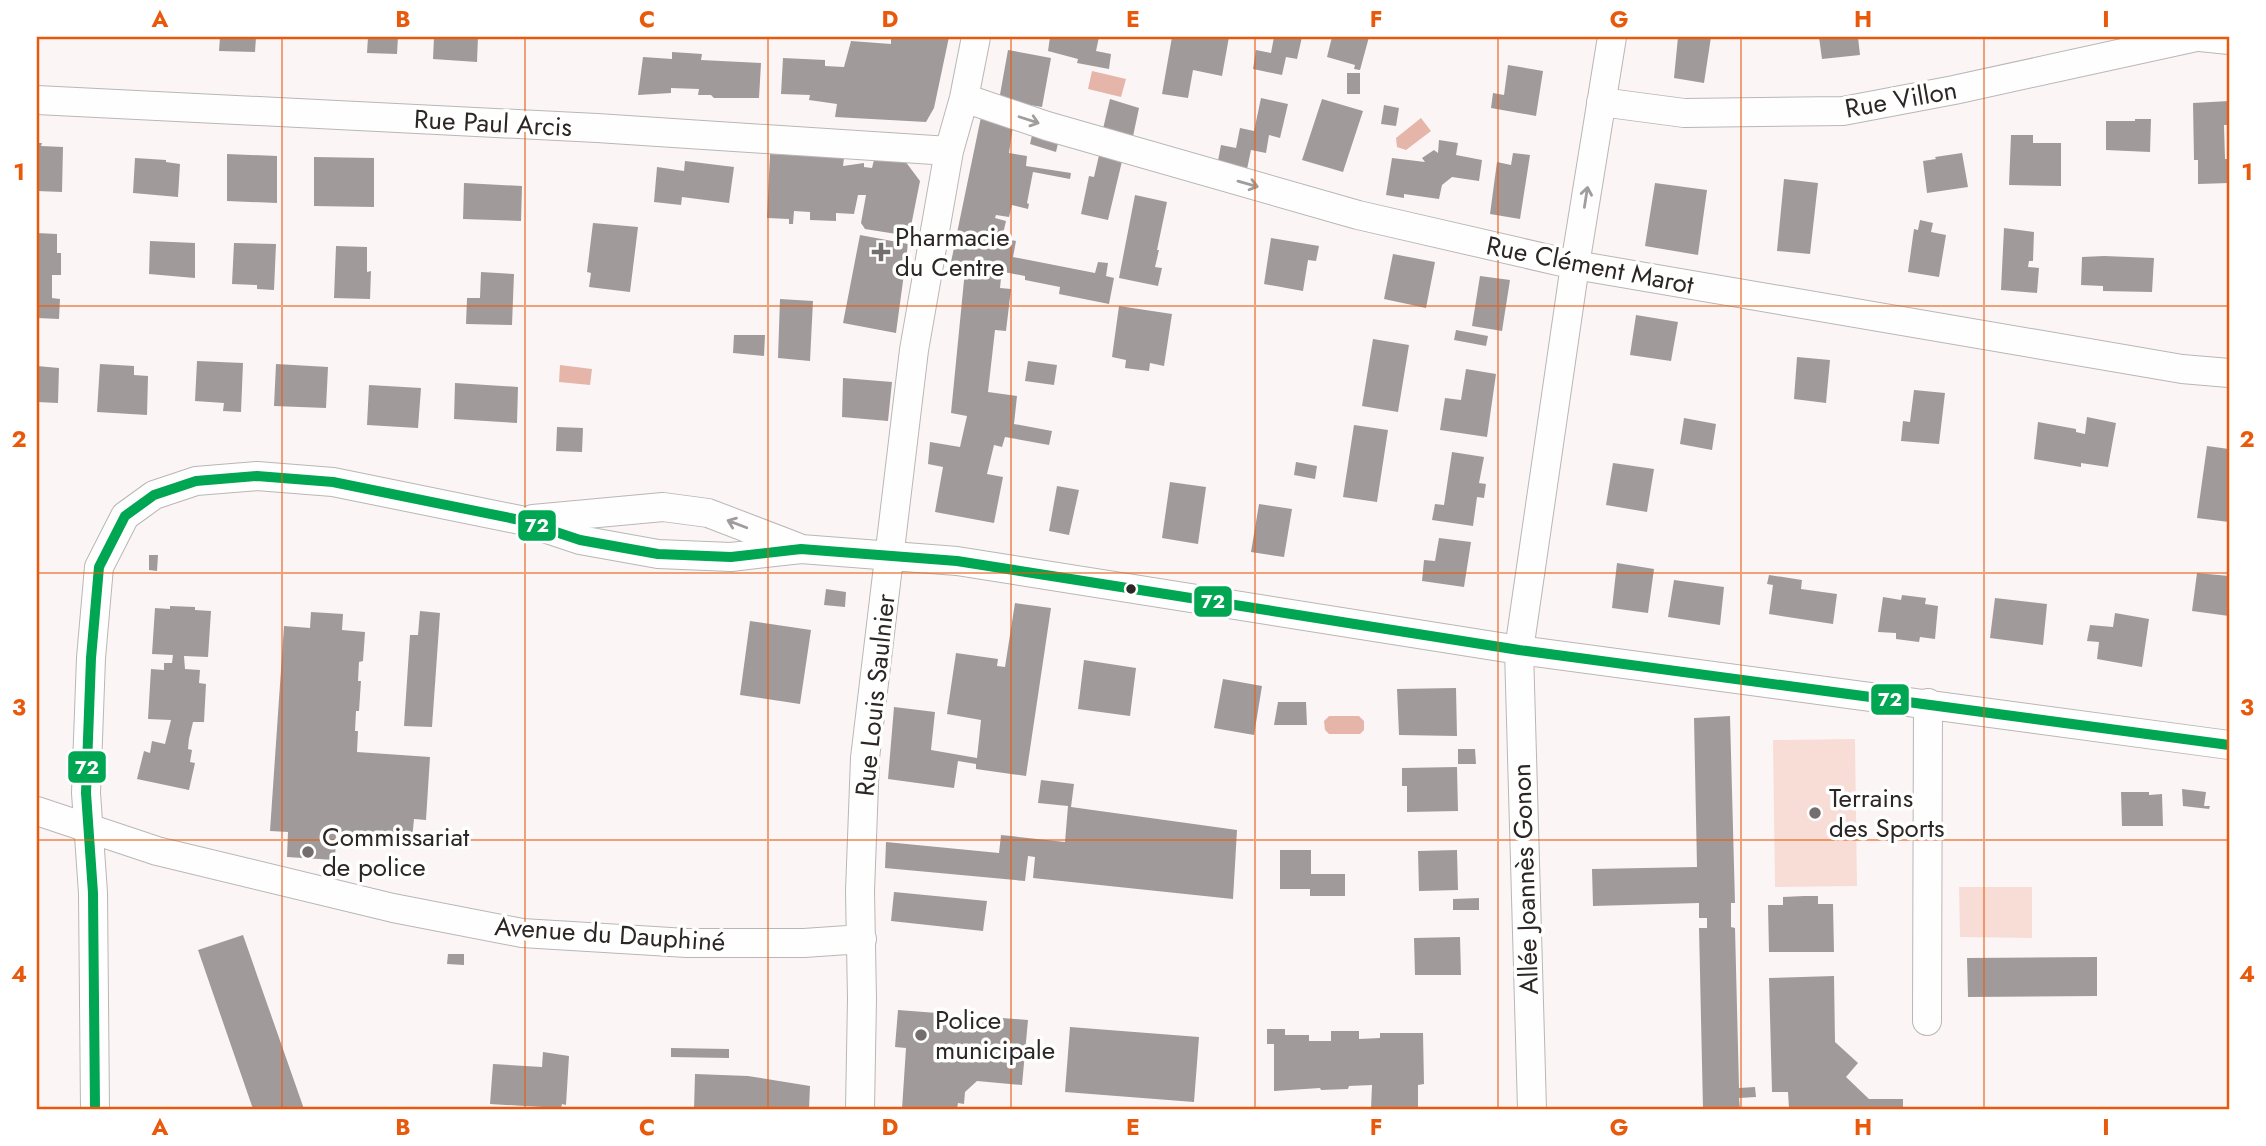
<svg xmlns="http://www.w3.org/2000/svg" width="2266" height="1146" font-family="Jost,sans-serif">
<rect width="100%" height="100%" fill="#fbf6f5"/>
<path fill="#f8ddd6" d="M1855,739L1857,886L1775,887L1773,740Z
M1959,887H2032V938L1960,937Z"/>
<path fill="#e5b5aa" d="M1092,71L1126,79L1121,97L1088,89Z
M1421,118L1431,131L1406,150L1397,147L1396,138Z
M560,365L592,369L590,385L559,382Z
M1329,716H1359L1364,721V730L1360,734H1329L1325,730L1324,721Z"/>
<path fill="#a09b9a" d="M220,37H256L255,52L219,51Z
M368,37H398L397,54L367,53Z
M434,37H478L477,62L433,59Z
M903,37H949L934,108L926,122L835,117L837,104L809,100L810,95L781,94L783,58L825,60V66L844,67L851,41L891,44V38L903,39Z
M1050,37H1099L1096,51L1111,54L1109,69L1077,63L1078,59L1048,51Z
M1172,37H1229L1222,76L1193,70L1188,98L1162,94Z
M1274,37H1302L1297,59L1286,57L1282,75L1253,69L1256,50L1271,53Z
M1332,37H1369L1360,70L1354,69L1355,65L1327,57Z
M1678,37H1711L1704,83L1674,78Z
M1819,37H1858L1860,55L1822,59Z
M1008,50L1051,58L1042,107L999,100Z
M672,52L702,54L701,60L761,63L759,98H714L711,95H698L699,89L671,88V93L638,95L643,57L672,59Z
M1508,65L1543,71L1536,116L1491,108L1493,93L1504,95Z
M1347,73H1360V94H1347Z
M1261,98L1288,104L1280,138L1269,135L1266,153L1251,150L1246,174L1217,166L1221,145L1236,148L1240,128L1254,131Z
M1110,99L1139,108L1132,141L1102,133Z
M1322,99L1363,111L1343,172L1302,160Z
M2229,101V125H2224L2225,159H2229V183L2198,184V160H2194L2193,103Z
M1384,105L1399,108L1396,126L1381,124Z
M981,117L1013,126L1009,153L1027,156L1026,166L1071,173L1070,179L1033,172L1027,203L1029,204L1028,209L1012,205L1009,217L996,215L995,218L1006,221L1002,238L1016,241L1013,257L1095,273L1098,262L1108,263L1106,276L1114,278L1109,304L1059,294L1060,287L1025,280V276L1004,272L1003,278H1001L1000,288L1011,289L1006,331L995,330L988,392L1017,396L1014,424L1052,431L1049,445L1005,437L1002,447L994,445L987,474L1003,477L994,523L935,512L943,467L928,464L930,442L960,447L967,416L951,413L965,270L950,267Z
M2135,119H2151L2150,152L2106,150V121H2135Z
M1033,131L1059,139L1056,152L1030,144Z
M2011,135H2033V143H2061V186L2009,185Z
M1439,140L1458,143L1456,155L1482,160L1479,181L1452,177L1442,185L1439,199L1404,194V198L1386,195L1392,158L1425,162L1422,158L1434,150L1438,153Z
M37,143H42L41,146L63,147L62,192L37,191Z
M1100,151L1123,157L1108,220L1081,214L1089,176L1094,177Z
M1513,153L1530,155L1520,219L1490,214L1497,162L1511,165Z
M1962,153L1968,187L1927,193L1923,161L1936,159L1935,157Z
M227,154L277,156V203L227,201Z
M770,154L844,158L843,166L864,163V167L872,168L874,160L905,161L920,181L909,236L865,229L861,223L866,195H858L854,214L836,213V221L810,220V212L794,211L793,224H789V219L767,218Z
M314,157L374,158V207L314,206Z
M135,158L166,160V162L180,164L178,197L133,193Z
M685,161L734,167L729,203L682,197L681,205L654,202L657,167L684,171Z
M1784,179L1818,183L1810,254L1777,251Z
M464,183L522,186L521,221L463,219Z
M1655,183L1707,190L1698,255L1645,246Z
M1135,195L1167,202L1157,250H1159L1155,267L1162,268L1158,286L1119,278Z
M1920,220L1933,223L1931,232L1946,235L1939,277L1908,272L1914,229L1918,230Z
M593,223L638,227L630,292L589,287L591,273L587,272Z
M2004,228L2034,232L2033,261H2029L2028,267L2039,268L2037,293L2001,290Z
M37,233L57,234V253H61V275H52V298L60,299L59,319L37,318Z
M860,235L908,244L896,333L843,323Z
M1271,238L1319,246L1316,261L1308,260L1303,291L1264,284Z
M150,241L195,243V278L149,274Z
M234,243L276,244L274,290L257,289V285L232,284Z
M336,246L367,247V272L371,271L370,299L334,298Z
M1393,254L1435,262L1426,308L1384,299Z
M2104,256L2154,258L2152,292L2103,291V286L2081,285L2082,257Z
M481,272L514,274L512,325L466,324L467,298H480Z
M1480,276L1510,280L1502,331L1472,326Z
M780,299L813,301L810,361L778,358Z
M1119,306L1172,314L1164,366L1150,363L1149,371L1125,368L1126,360L1112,357Z
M1636,315L1678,322L1671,361L1630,355Z
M1456,330L1488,336L1486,346L1454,340Z
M734,335H765L764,356L733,353Z
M1373,339L1409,345L1398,412L1362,406Z
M1797,357L1830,360L1826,403L1794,399Z
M197,361L243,363L241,412L223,411L224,403L195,401Z
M1028,361L1057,365L1054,385L1025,381Z
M100,364L134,366V375L148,376L147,415L97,412Z
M276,364L328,367L326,408L274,406Z
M37,366L59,368L58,403L37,402Z
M1466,369L1496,374L1487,437L1440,430L1445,398L1461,400Z
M843,378L892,382L888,421L842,417Z
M455,383L518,387L517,423L454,419Z
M369,385L421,388L418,428L367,425Z
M1914,390L1945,393L1939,444L1901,441L1903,421L1910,422Z
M2087,417L2116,423L2108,467L2081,463V467L2034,459L2038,422L2076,429V432L2085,434Z
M1684,418L1716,424L1712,450L1680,444Z
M1354,425L1388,430L1377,502L1343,497Z
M557,427L583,428L582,452L556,451Z
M2207,446L2229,449V522L2197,518Z
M1452,452L1484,457L1479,483L1486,484L1484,498L1477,497L1473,526L1432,520L1435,504L1444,505Z
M1296,462L1317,466L1315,479L1294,475Z
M1613,463L1654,469L1647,512L1606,505Z
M1170,482L1206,487L1198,544L1162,538Z
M1057,486L1079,490L1069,535L1049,531Z
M1259,504L1292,509L1284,557L1251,552Z
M1439,538L1471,542L1464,587L1422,581L1424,560L1435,561Z
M149,555H158L157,571L149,570Z
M1617,563L1654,569L1648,613L1612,608Z
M2197,573L2229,576V616L2192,611Z
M1769,575L1802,580L1801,589L1837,594L1833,624L1769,614L1773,585L1767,584Z
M1674,580L1724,587L1720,625L1668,617Z
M826,589L846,592L845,607L824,605Z
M1902,595L1926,598L1925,604L1938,606L1935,639L1920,637L1919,642L1896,639V633L1878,632L1883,597L1901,600Z
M1995,598L2047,604L2043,645L1990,638Z
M1015,603L1051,608L1026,776L976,769V764L958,761L954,788L888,779L894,707L935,712L931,750L977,758L981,720L947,714L956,653L998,659L997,666L1005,667Z
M170,606L195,607V610L211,611L208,657L184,656L185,669L200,670L199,683L206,684L204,722H193L189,739L188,749L192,750L190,762L195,763L189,790L137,779L144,751L150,753L152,741L165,744L171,720L148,719L151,669L164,670V663H172L173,655L152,654L155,608L170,609Z
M420,611L440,613L432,727L404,726L410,635H418Z
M311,612L343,614L342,630L365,632L363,661L359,662L358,681H361L359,711H356L355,731H358L357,752L430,757L426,820L414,819L412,840L336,835L335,860L287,857L288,832L270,831L284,626L310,628Z
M2115,613L2149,619L2142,667L2097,659L2099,642L2087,641L2090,625L2113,627Z
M750,621L811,630L800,704L740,695Z
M1084,660L1136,668L1130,716L1078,709Z
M1223,679L1262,686L1254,735L1214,728Z
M1456,688L1457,736L1399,735L1397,689Z
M1278,702H1306L1307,725H1274Z
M1730,716L1735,903H1731V927L1735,928L1739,1088L1755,1087L1756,1097L1739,1098L1740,1109H1703L1699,928H1707V918H1699V903L1593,906L1592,869L1697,867L1694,718Z
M1458,749H1475L1476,764H1458Z
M1457,767L1458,811L1407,812V786H1402V768Z
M1041,780L1074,784L1071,807L1237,830L1233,899L1033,878L1035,857L1028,856L1025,881L885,868L886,842L999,853L1001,835L1065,842L1068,806L1038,803Z
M2182,789L2206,792L2204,806H2210L2209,809L2183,806Z
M2121,792H2149V795L2162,794L2163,826H2122Z
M1280,850H1311V874H1345V896H1310V889H1280Z
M1457,850L1458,890L1419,891L1418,851Z
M894,892L987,901L983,931L891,921Z
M1804,896H1818V904H1833L1834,952H1769L1768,905H1783V897Z
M1479,898V910H1453V899Z
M243,935L304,1109H253L198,950Z
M1460,937L1461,975H1415L1414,938Z
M448,954H464V965L447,964Z
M2097,957V996L1968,997L1967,958Z
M1834,976L1835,1042L1858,1063L1846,1077L1869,1099H1903V1109H1789L1788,1092H1772L1769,978Z
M898,1010L1028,1020L1022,1085L977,1081L965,1092L964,1104L958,1103L957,1109H902L906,1048L895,1047Z
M1070,1027L1199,1037L1194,1102L1065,1092Z
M1267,1029H1285V1035H1309V1041H1331V1031H1359V1039L1380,1038V1033H1423L1424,1084L1418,1085V1109H1371L1372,1085L1349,1086L1348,1089L1321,1090L1320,1088L1274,1091V1044H1267Z
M671,1048L729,1049V1058L671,1057Z
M543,1052L569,1056L566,1105L562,1104L561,1108L490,1104L493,1064L542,1067Z
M695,1074L748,1076L810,1086L809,1109H694Z"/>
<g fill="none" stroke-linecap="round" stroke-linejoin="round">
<defs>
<path id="minor" d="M2200,37L2229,40
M964,98L1047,126L1358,215L1575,265L2182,369L2229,373
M37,100L597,128L949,151
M1601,102L1684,113L1843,111L1954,90L2196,37
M533,519L663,507L708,513L797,547
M37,811L157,851L393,908L522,933L687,943H804L862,939
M1927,1021L1928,703
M95,1109L93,893L86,793L91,658L99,567L125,516L154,495L196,481L257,476L333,482L520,520L580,540L658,554L731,557L801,549L957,561L1519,650L2229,745
M860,1109L862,999L860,891L865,758L914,350L949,151L964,98L976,37
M1532,1109L1519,650L1575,265L1612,37"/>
</defs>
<use href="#minor" stroke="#bab6b5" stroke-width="30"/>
<use href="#minor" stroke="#fefefe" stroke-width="28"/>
<defs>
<path id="bus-1" d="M95,1109L93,893L86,793L91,658L99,567L125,516L154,495L196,481L257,476L333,482L520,520L580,540L658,554L731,557L801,549L957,561L1519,650L2229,745"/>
</defs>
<use href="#bus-1" stroke="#fff" stroke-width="16"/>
<use href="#bus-1" stroke="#00a651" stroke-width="10"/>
</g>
<defs><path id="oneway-shaft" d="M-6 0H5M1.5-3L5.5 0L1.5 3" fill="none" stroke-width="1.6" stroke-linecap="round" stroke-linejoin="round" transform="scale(1.75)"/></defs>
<g stroke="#a09d9c">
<use href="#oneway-shaft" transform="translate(1029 120) rotate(18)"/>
<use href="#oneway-shaft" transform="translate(1248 184) rotate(16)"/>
<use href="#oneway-shaft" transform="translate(1586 197) rotate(-81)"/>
<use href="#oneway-shaft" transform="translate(737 524) rotate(-159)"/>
</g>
<path fill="none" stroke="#e8590c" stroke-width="2" stroke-opacity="0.55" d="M282,37V1109M525,37V1109M768,37V1109M1011,37V1109M1255,37V1109M1498,37V1109M1741,37V1109M1984,37V1109M37,306H2229M37,573H2229M37,840H2229"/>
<g fill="#746f6e" stroke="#fff" stroke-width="2.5">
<path d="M877.5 241.5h7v7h7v7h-7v7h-7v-7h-7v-7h7z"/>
<circle cx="1815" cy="813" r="7"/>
<circle cx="308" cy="852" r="7"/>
<circle cx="921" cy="1035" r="7"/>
</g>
<circle fill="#2c2625" stroke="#fff" stroke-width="2.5" cx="1131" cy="589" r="6"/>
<g text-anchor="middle" stroke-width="7" stroke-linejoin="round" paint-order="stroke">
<g font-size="26" fill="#2c2625" stroke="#fff">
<text transform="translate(1901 99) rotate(-10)" y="9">Rue Villon</text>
<text transform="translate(493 123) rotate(3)" y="9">Rue Paul Arcis</text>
<text transform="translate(1590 265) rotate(11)" y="9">Rue Clément Marot</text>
<text transform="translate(875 695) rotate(-84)" y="9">Rue Louis Saulnier</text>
<text transform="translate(1525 879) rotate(-92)" y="9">Allée Joannès Gonon</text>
<text transform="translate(610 934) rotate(4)" y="9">Avenue du Dauphiné</text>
</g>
<g font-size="26" fill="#2c2625" stroke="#fff" text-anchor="start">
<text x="895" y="246">Pharmacie<tspan x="895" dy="30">du Centre</tspan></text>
<text x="1829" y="807">Terrains<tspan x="1829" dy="30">des Sports</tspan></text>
<text x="322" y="846">Commissariat<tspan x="322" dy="30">de police</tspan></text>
<text x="935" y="1029">Police<tspan x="935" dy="30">municipale</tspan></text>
</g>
</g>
<g stroke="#fff" stroke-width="2.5">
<rect x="517" y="509" width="40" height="33" rx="7" fill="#00a651"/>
<rect x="1193" y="585" width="40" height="33" rx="7" fill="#00a651"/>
<rect x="1870" y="683" width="40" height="33" rx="7" fill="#00a651"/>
<rect x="67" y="750" width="40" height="34" rx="7" fill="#00a651"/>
</g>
<g font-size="19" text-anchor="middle" font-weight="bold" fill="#fff">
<text x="537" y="532">72</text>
<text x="1213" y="608">72</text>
<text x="1890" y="706">72</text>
<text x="87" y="774">72</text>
</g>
<rect width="2266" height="1146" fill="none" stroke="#ffffff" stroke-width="77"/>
<rect x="38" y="38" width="2190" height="1070" fill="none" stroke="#e8590c" stroke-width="2.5"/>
<g font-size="23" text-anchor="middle" font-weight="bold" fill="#e8590c">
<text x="160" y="27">A</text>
<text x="403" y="27">B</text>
<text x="647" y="27">C</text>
<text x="890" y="27">D</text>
<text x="1133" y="27">E</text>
<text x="1376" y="27">F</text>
<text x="1619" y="27">G</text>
<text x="1863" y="27">H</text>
<text x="2106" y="27">I</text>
<text x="19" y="180">1</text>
<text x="2247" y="180">1</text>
<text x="19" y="447">2</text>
<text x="2247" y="447">2</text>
<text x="19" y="715">3</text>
<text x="2247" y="715">3</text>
<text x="19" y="982">4</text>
<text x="2247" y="982">4</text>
<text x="160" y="1135">A</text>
<text x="403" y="1135">B</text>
<text x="647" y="1135">C</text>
<text x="890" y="1135">D</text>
<text x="1133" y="1135">E</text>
<text x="1376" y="1135">F</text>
<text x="1619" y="1135">G</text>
<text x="1863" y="1135">H</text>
<text x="2106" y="1135">I</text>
</g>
</svg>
